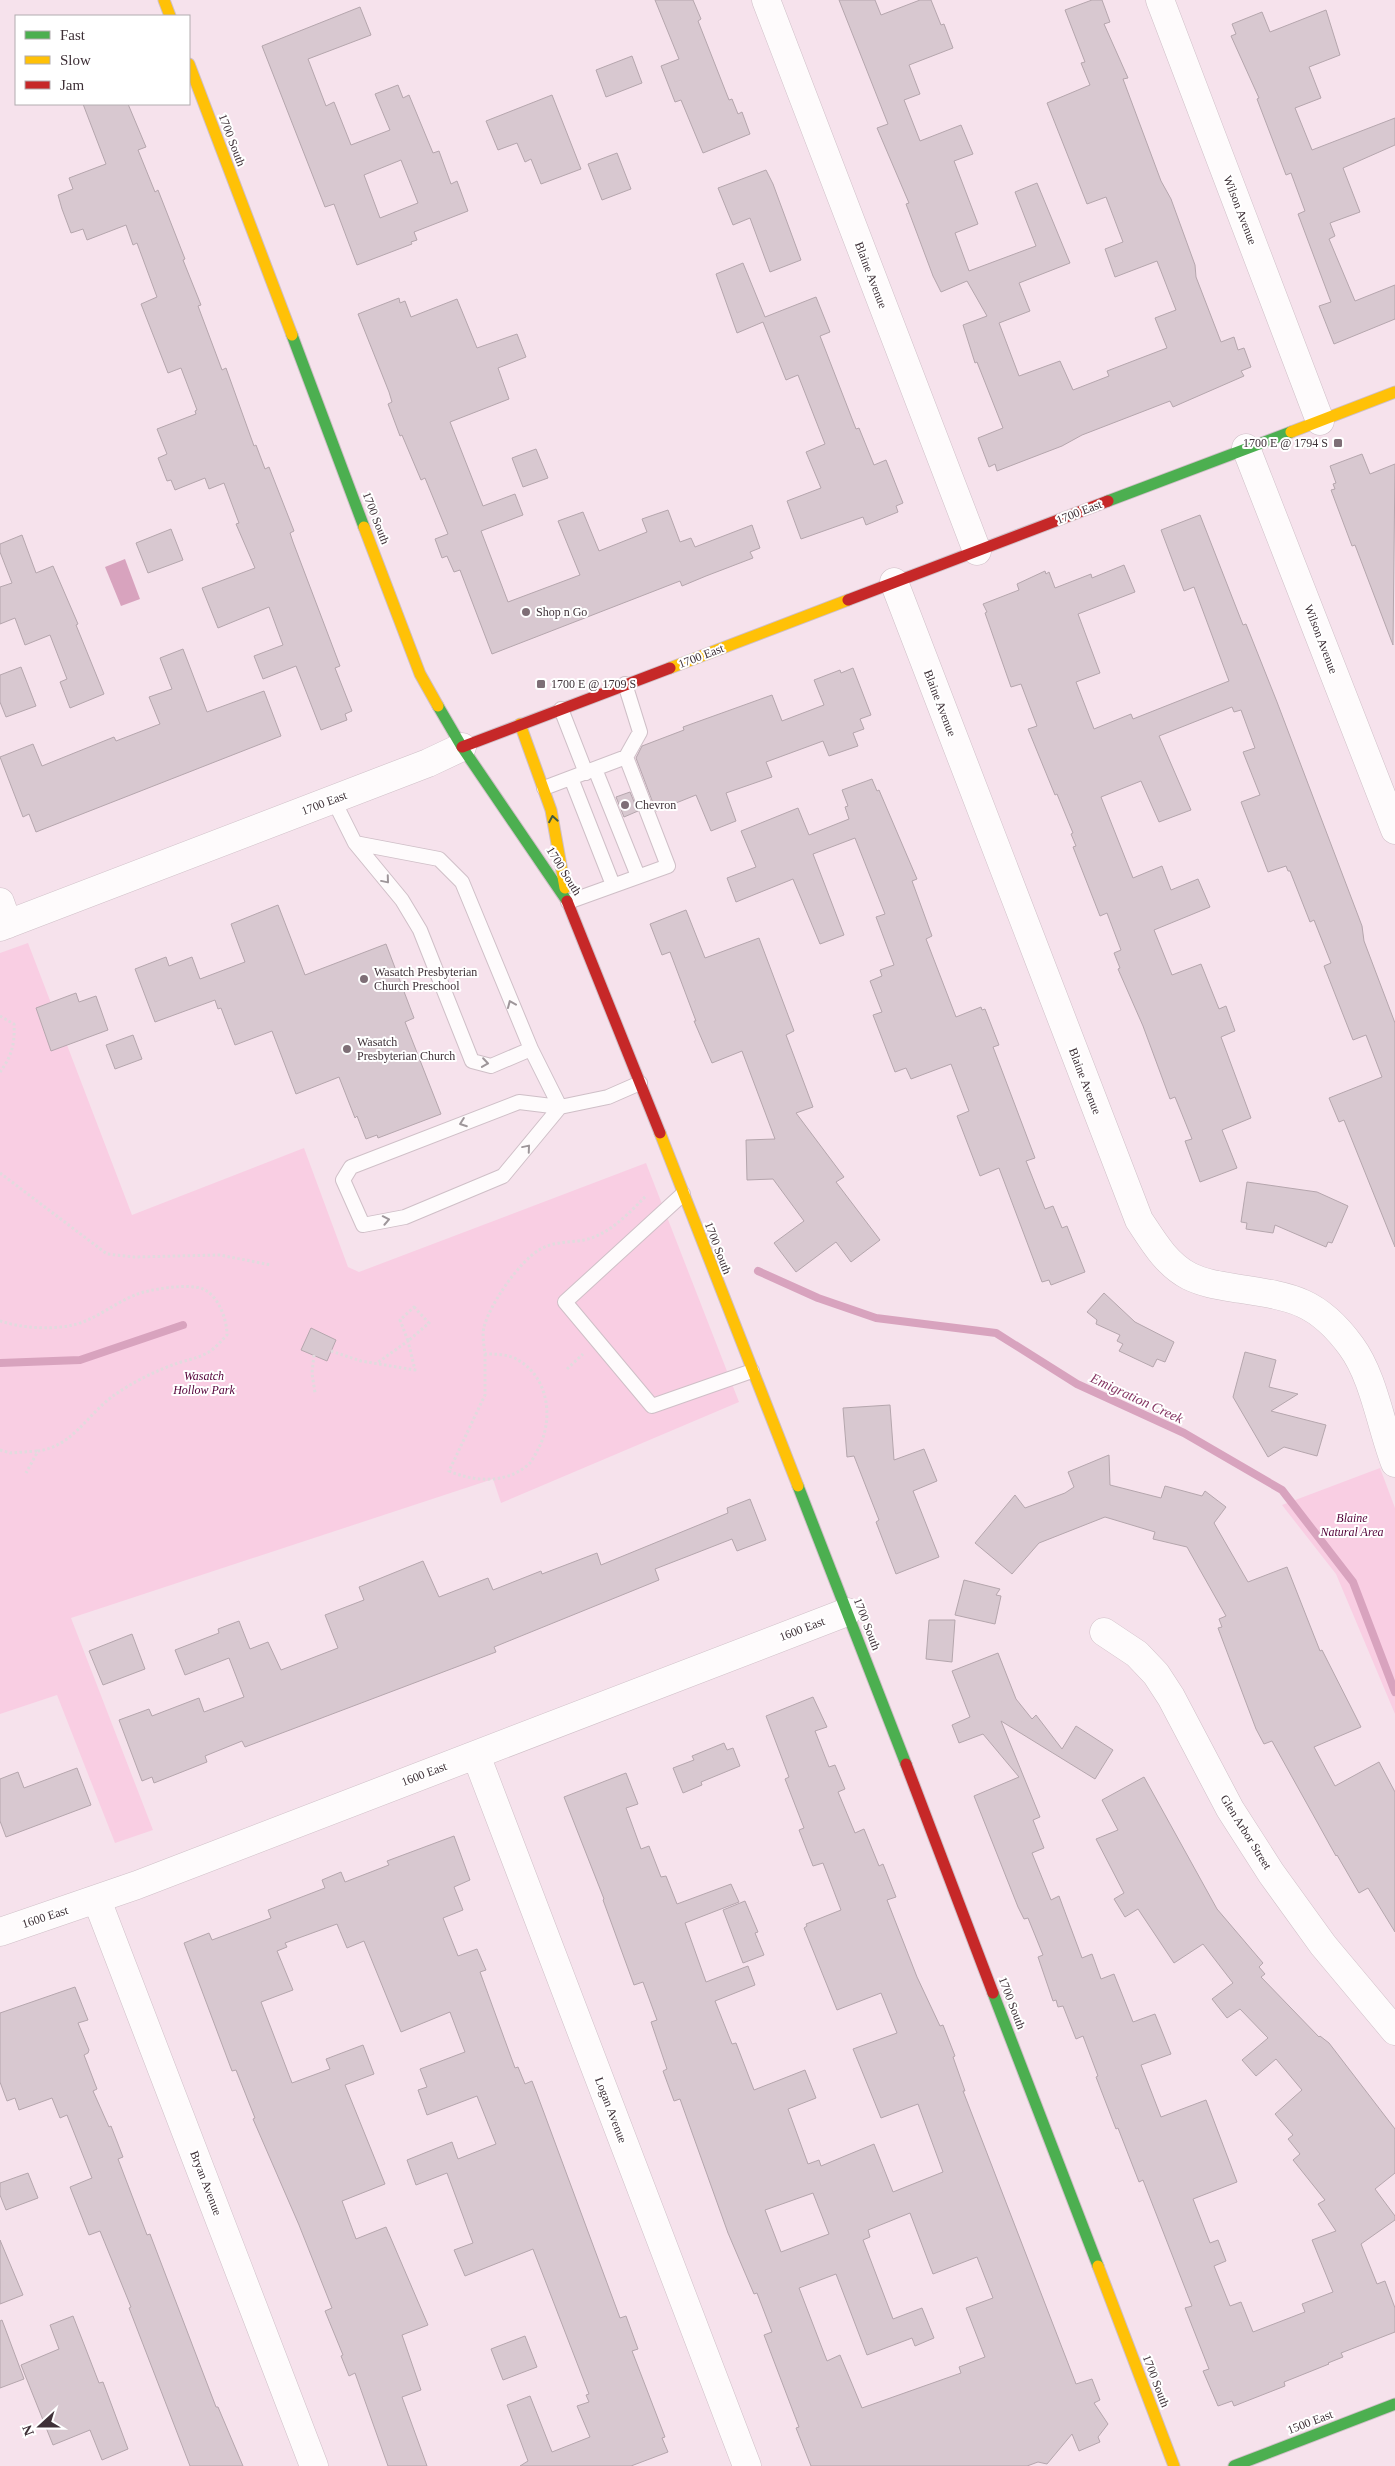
<svg xmlns="http://www.w3.org/2000/svg" width="1395" height="2466" font-family="Georgia,serif">
<rect width="100%" height="100%" fill="#f6e2ec"/>
<path fill="#f9cee3" d="M28,943L132,1215L304,1148L348,1267L359,1272L646,1163L739,1402L501,1503L493,1479L71,1618L153,1830L115,1843L57,1695L0,1714V953Z
M1380,1468L1395,1508V1714L1336,1574L1282,1505Z"/>
<path fill="#d8a3be" d="M125,559L140,599L121,606L105,567Z"/>
<g fill="none" stroke-linecap="round" stroke-linejoin="round">
<path stroke="#d8a3be" stroke-width="8" d="M758,1271L818,1298L876,1318L996,1333L1077,1384L1184,1433L1282,1490L1353,1582L1395,1692
M0,1363L80,1360L183,1325"/>
</g>
<path fill="#d8c8d0" stroke="#b5a6ad" fill-rule="evenodd" d="M655,0H693L701,19L698,21L729,100L732,99L738,114L742,112L750,134L703,153L681,100L675,102L661,66L679,59Z
M839,0H875L881,15L920,0H931L941,25L944,24L953,48L909,65L920,94L904,100L920,141L961,125L973,154L954,161L978,224L955,233L969,271L1036,246L1015,192L1037,183L1070,263L1019,283L1030,311L999,323L1019,376L1060,361L1073,390L1109,376L1107,371L1167,348L1155,318L1176,310L1157,261L1115,277L1105,249L1123,242L1106,197L1087,204L1047,103L1090,85L1081,63L1085,62L1065,10L1092,0H1102L1110,22L1104,24L1128,78L1123,79L1161,181L1171,199L1195,265L1196,277L1221,342L1234,337L1238,350L1244,348L1251,367L1241,371L1244,376L1173,407L1170,401L1082,435L1062,446L997,471L995,464L989,467L978,438L1003,428L977,362L975,363L963,325L987,316L967,281L941,292L933,276L906,204L909,203L877,128L888,124Z
M360,7L371,35L308,59L326,106L334,102L351,145L390,130L375,94L398,85L403,98L409,95L433,153L439,151L451,184L457,181L468,211L414,232L417,240L411,242L412,244L357,265L334,204L325,207L262,46ZM401,160L418,203L380,218L364,175Z
M1326,10L1340,55L1309,67L1321,98L1295,108L1312,150L1395,118V145L1343,168L1360,212L1330,223L1335,236L1329,239L1355,301L1395,285V319L1334,344L1319,306L1331,302L1298,214L1305,211L1291,173L1286,175L1257,99L1259,98L1231,36L1236,34L1232,24L1262,12L1270,32Z
M632,56L642,83L606,97L596,70Z
M552,95L581,169L541,184L531,159L525,162L517,143L498,150L486,121Z
M83,104H128L146,147L138,150L155,192L158,190L185,259L183,260L201,305L198,306L222,370L226,368L254,446L256,445L265,469L269,467L294,531L290,533L293,542L340,666L335,668L352,711L345,714L347,720L321,730L296,666L263,679L254,656L283,645L269,607L218,628L202,588L255,568L236,524L239,523L224,483L209,489L205,478L175,490L171,480L167,481L158,458L167,454L157,429L196,414L195,411L197,410L181,368L168,373L141,304L157,297L137,243L133,245L126,225L87,240L83,229L71,233L62,209L58,195L73,189L69,178L106,164Z
M617,153L631,189L602,200L588,164Z
M766,170L773,184L801,260L770,272L750,218L733,225L718,188Z
M743,263L765,317L816,297L830,332L820,336L856,429L859,428L874,465L886,460L903,503L896,506L898,512L866,525L863,517L801,539L787,501L821,488L806,452L825,444L798,375L786,380L763,322L737,333L716,274Z
M399,298L400,303L405,301L411,317L457,299L477,348L517,334L526,357L498,368L509,399L450,422L483,506L515,494L523,515L481,531L508,602L580,575L558,521L583,512L599,551L647,532L642,519L668,510L680,542L691,538L695,547L752,525L760,548L750,552L753,558L706,576L682,586L680,581L492,654L460,570L454,572L447,556L442,558L435,539L448,534L425,478L421,480L402,435L400,436L388,404L392,402L389,392L358,314Z
M536,449L548,478L523,487L512,458Z
M1362,454L1370,474L1395,464L1393,645L1355,545L1352,546L1331,490L1335,489L1333,484L1336,483L1330,466Z
M1200,515L1243,625L1246,624L1277,702L1362,926L1364,941L1395,1023V1247L1344,1120L1339,1122L1329,1098L1382,1077L1366,1035L1353,1040L1324,966L1331,963L1314,920L1310,922L1290,871H1288L1286,866L1268,872L1241,802L1260,795L1243,752L1255,748L1241,710L1234,712L1232,707L1159,736L1191,810L1159,822L1141,781L1101,797L1133,878L1162,866L1171,890L1198,879L1210,907L1154,930L1172,975L1201,964L1219,1009L1226,1006L1235,1031L1221,1037L1251,1118L1222,1130L1237,1168L1200,1182L1185,1141L1192,1139L1175,1097L1170,1099L1143,1026L1118,969L1120,968L1114,953L1121,950L1107,913L1100,916L1073,847L1076,846L1071,834L1073,833L1057,794L1055,795L1028,729L1037,726L1021,684L1011,687L985,613L987,612L983,604L1019,590L1017,584L1045,571L1046,574L1049,572L1055,588L1091,574L1092,578L1124,565L1135,592L1078,614L1100,673L1076,682L1094,729L1131,714L1133,719L1229,681L1194,587L1184,591L1161,530Z
M171,529L183,560L148,573L136,543Z
M22,535L36,573L53,566L78,624L76,625L104,694L70,708L60,682L67,679L50,635L25,645L15,618L0,624V587L12,583L0,552V544Z
M183,649L207,712L264,691L281,736L36,832L29,814L23,817L0,757L33,744L42,766L114,737L116,741L160,724L149,697L172,689L160,658Z
M21,667L36,706L6,717L0,702V675Z
M853,668L871,715L860,719L864,729L853,733L858,746L829,756L823,741L766,762L772,777L726,793L736,821L711,831L696,795L656,811L636,758L642,746L684,730L683,727L772,695L782,721L824,705L814,680L840,670L841,673Z
M872,779L877,791L879,790L917,879L912,881L932,936L926,939L956,1017L981,1007L982,1010L985,1009L999,1045L993,1047L1035,1158L1026,1161L1045,1209L1053,1206L1062,1228L1067,1226L1085,1272L1051,1285L1049,1280L1042,1282L999,1168L980,1176L957,1116L969,1111L951,1064L911,1079L906,1068L895,1072L873,1015L882,1012L870,981L882,976L880,970L894,965L876,917L885,914L855,838L813,854L844,935L820,944L793,879L736,902L727,878L756,867L741,831L798,808L809,835L849,819L845,807L848,806L842,790Z
M630,792L638,811L624,817L616,797Z
M278,905L305,975L386,944L414,1018L405,1022L441,1114L378,1138L377,1135L366,1139L357,1116L355,1118L339,1077L296,1094L272,1031L235,1045L221,1008L218,1009L215,1000L155,1022L135,969L166,957L169,966L192,957L200,979L245,962L231,924Z
M686,910L705,958L759,938L794,1031L786,1035L813,1107L796,1113L844,1177L836,1182L880,1240L851,1262L836,1242L796,1272L774,1243L804,1221L773,1179L747,1180L746,1140L775,1139L742,1051L712,1063L694,1021H696L670,952L662,955L650,924Z
M76,993L79,1002L96,996L108,1030L51,1051L36,1008Z
M133,1035L142,1059L115,1069L106,1045Z
M1247,1182L1317,1192L1348,1206L1332,1243L1328,1242L1326,1247L1275,1225L1273,1233L1246,1229L1247,1223L1241,1222Z
M1104,1293L1135,1322L1174,1342L1165,1362L1157,1359L1153,1367L1119,1351L1123,1344L1117,1341L1120,1335L1096,1324L1097,1320L1087,1312Z
M311,1328L336,1340L327,1361L301,1350Z
M1245,1352L1276,1360L1269,1387L1298,1394L1271,1411L1326,1425L1317,1456L1284,1447L1268,1457L1233,1397Z
M890,1405L894,1460L924,1449L937,1481L913,1491L939,1557L896,1574L876,1522L879,1520L854,1456L847,1457L843,1408Z
M1109,1455L1110,1485L1161,1498L1165,1486L1202,1496L1205,1491L1226,1507L1214,1523L1248,1582L1287,1567L1320,1651L1322,1650L1361,1727L1314,1747L1335,1786L1379,1762L1395,1792V1932L1368,1888L1359,1893L1337,1855L1336,1856L1272,1741L1264,1744L1256,1729L1218,1628L1222,1627L1219,1619L1226,1616L1187,1547L1153,1539L1155,1532L1105,1517L1039,1543L1012,1574L975,1543L1015,1495L1025,1508L1065,1493L1074,1487L1068,1472Z
M750,1499L766,1540L737,1551L732,1539L655,1569L659,1580L494,1647L496,1652L245,1747L242,1741L205,1756L207,1762L154,1783L152,1777L142,1781L119,1720L149,1709L152,1716L199,1698L204,1712L244,1697L229,1658L185,1675L175,1650L219,1633L218,1629L239,1621L250,1649L268,1642L281,1670L338,1648L325,1615L364,1600L359,1587L423,1561L439,1597L488,1578L493,1590L541,1571L542,1574L597,1553L601,1565L728,1513L727,1508Z
M964,1580L1000,1589L996,1595L1001,1596L995,1624L955,1615Z
M929,1620H955L952,1662L926,1659Z
M132,1634L145,1669L103,1685L89,1651Z
M998,1653L1016,1699L1032,1719L1036,1715L1062,1749L1076,1726L1113,1750L1095,1779L1001,1721L1040,1817L1033,1820L1044,1848L1032,1853L1051,1900L1059,1896L1082,1958L1092,1954L1101,1979L1114,1974L1133,2022L1155,2014L1171,2054L1141,2065L1161,2117L1206,2100L1237,2182L1193,2199L1210,2243L1218,2240L1226,2261L1214,2266L1230,2306L1241,2302L1253,2332L1305,2312L1302,2304L1333,2292L1312,2240L1336,2231L1318,2204L1325,2200L1293,2160L1300,2154L1288,2139L1293,2135L1275,2114L1302,2090L1276,2059L1256,2076L1242,2060L1268,2038L1240,2009L1227,2018L1212,1999L1233,1983L1203,1944L1174,1963L1138,1909L1125,1917L1114,1899L1124,1893L1096,1839L1118,1830L1102,1800L1144,1777L1217,1909L1263,1963L1259,1967L1265,1974L1261,1977L1319,2037L1320,2036L1329,2043L1395,2129V2173L1375,2189L1395,2216V2220L1361,2244L1377,2284L1385,2281L1395,2308V2332L1341,2353L1343,2357L1328,2363L1329,2364L1284,2382L1285,2386L1234,2406L1232,2401L1218,2406L1203,2371L1209,2369L1185,2308L1192,2306L1143,2180L1139,2182L1118,2128L1116,2129L1096,2077L1098,2076L1083,2036L1076,2039L1063,2006L1058,2007L1056,2000L1053,2001L1038,1957L1043,1955L1028,1918L1024,1919L1018,1907L974,1796L1019,1777L983,1734L959,1743L952,1725L970,1717L952,1671Z
M813,1697L827,1727L815,1731L829,1767L835,1765L845,1789L838,1792L855,1833L864,1829L879,1866L883,1864L896,1897L887,1900L917,1977L940,2026L943,2025L955,2056L953,2057L965,2091H963L1076,2384L1092,2379L1100,2400L1094,2403L1108,2424L1098,2437L1100,2442L1079,2451L1072,2434L1047,2464L1038,2462L1027,2466H811L796,2428L799,2427L764,2335L772,2332L757,2293L754,2294L728,2233L680,2099L674,2101L663,2071L667,2069L651,2022L657,2020L643,1982L634,1985L603,1900L604,1899L564,1797L626,1773L638,1804L626,1808L641,1849L649,1846L661,1877L666,1876L677,1904L731,1884L739,1902L685,1923L706,1982L748,1966L755,1985L715,2001L732,2044L736,2043L754,2090L805,2070L816,2098L788,2109L808,2164L819,2160L821,2166L874,2144L893,2192L943,2172L918,2104L881,2118L853,2049L897,2033L881,1993L837,2010L804,1928L807,1926L806,1924L841,1910L823,1863L813,1866L799,1830L804,1828L785,1779L789,1777L766,1716ZM813,2193L829,2234L781,2252L765,2210ZM910,2213L933,2274L977,2257L993,2298L966,2308L985,2357L959,2367L961,2373L862,2408L840,2355L827,2361L799,2288L836,2274L867,2355L912,2338L915,2346L934,2338L922,2308L893,2319L863,2240L870,2237L868,2230Z
M724,1743L727,1750L733,1748L740,1766L701,1782L702,1785L683,1793L673,1768L694,1760L692,1756Z
M77,1768L91,1805L6,1837L0,1821V1779L18,1772L24,1788Z
M454,1836L470,1880L454,1887L463,1910L443,1918L458,1956L477,1949L486,1970L480,1972L515,2068L518,2067L525,2084L532,2081L537,2094L620,2318L626,2316L638,2349L632,2351L665,2437L662,2438L668,2452L631,2466H520L528,2461L507,2405L530,2396L552,2452L590,2437L577,2406L589,2402L586,2395L589,2394L533,2249L465,2276L454,2250L473,2243L447,2173L416,2185L407,2160L452,2142L458,2159L496,2144L477,2096L427,2115L418,2090L427,2087L420,2069L465,2052L450,2012L401,2032L364,1941L347,1948L337,1924L285,1943L287,1947L277,1951L293,1990L261,2002L292,2083L330,2069L326,2059L363,2045L374,2074L345,2085L385,2184L342,2201L356,2239L386,2227L428,2325L402,2335L421,2390L402,2397L427,2466H388L355,2373L349,2376L341,2356L343,2355L325,2311L332,2308L299,2225L253,2119L255,2118L236,2070L232,2071L184,1943L209,1933L212,1940L271,1918L268,1910L325,1888L322,1880L341,1872L345,1882L389,1865L387,1861Z
M745,1901L758,1932L755,1933L764,1955L743,1963L723,1910Z
M75,1987L88,2020L78,2023L89,2050L88,2053L84,2055L97,2089L93,2091L109,2127L111,2126L123,2157L118,2159L147,2235L150,2234L216,2407H218L243,2466H190L129,2308L131,2307L100,2231L89,2235L70,2187L92,2178L67,2115L60,2118L52,2098L19,2110L15,2098L7,2101L0,2082V2013Z
M28,2173L38,2198L6,2210L0,2195V2183Z
M0,2240L23,2295L0,2304Z
M73,2316L99,2383L103,2382L128,2449L102,2460L90,2430L53,2445L21,2365L59,2349L50,2325Z
M2,2320L24,2379L0,2388V2321Z
M525,2336L537,2367L503,2380L491,2349Z"/>
<g fill="none" stroke-linecap="round" stroke-linejoin="round">
<defs>
<path id="lane" d="M625,684L640,732L626,757
M561,709L586,773
M595,769L638,876
M571,778L613,885
M544,788L626,757L668,866L568,902
M333,799L355,843L402,900L420,930L472,1061L491,1066L531,1049
M355,843L439,859L462,882L531,1049L560,1107
M560,1107L503,1176L405,1217L363,1225L343,1180L351,1167L519,1102L560,1107L608,1097L640,1083
M683,1194L565,1302L652,1406L752,1371"/>
<path id="street" d="M766,0L977,551
M1160,0L1320,421
M1246,448L1395,830
M894,582L1139,1220C1153,1241 1166,1264 1189,1276C1205,1284 1223,1286 1241,1289C1293,1297 1318,1301 1351,1346C1374,1377 1381,1427 1395,1463
M0,902L8,924
M0,927L428,763L462,747
M1104,1632L1137,1654L1156,1674L1171,1697L1230,1809L1271,1873L1323,1945L1395,2031
M476,1755L747,2466
M97,1900L314,2466
M0,1932L137,1885L847,1612"/>
<path id="fast" d="M292,335L364,527
M1108,501L1291,432
M438,706L462,747L567,901
M798,1486L906,1764
M993,1993L1098,2266
M1234,2466L1395,2404"/>
<path id="slow" d="M164,0L170,16
M189,64L292,335
M1291,432L1395,392
M364,527L420,674L438,706
M670,668L848,600
M520,724L551,810L565,888
M660,1133L798,1486
M1098,2266L1174,2466"/>
<path id="jam" d="M848,600L1108,501
M462,747L670,668
M567,901L660,1133
M906,1764L993,1993"/>
</defs>
<use href="#lane" stroke="#cfbfc7" stroke-width="16"/>
<use href="#street" stroke="#cfbfc7" stroke-width="29"/>
<use href="#fast" stroke="#cfbfc7" stroke-width="13"/>
<use href="#slow" stroke="#cfbfc7" stroke-width="13"/>
<use href="#jam" stroke="#cfbfc7" stroke-width="13"/>
<path stroke="#e1dbde" stroke-width="3" stroke-dasharray="2.5 2.5" stroke-linecap="butt" d="M0,1016L14,1024C15,1043 12,1056 0,1072
M0,1173L107,1254L134,1257L220,1255L271,1265
M414,1307L429,1323L408,1341L400,1320Z
M0,1321C21,1328 51,1330 73,1325C95,1320 113,1304 135,1295C149,1289 190,1283 203,1289C219,1296 227,1320 227,1335C222,1340 218,1345 213,1349C203,1357 191,1359 178,1363C157,1370 131,1383 113,1396C86,1416 73,1446 38,1451L26,1473
M331,1351L361,1361L415,1370L408,1341L377,1363
M485,1354V1395L449,1471C474,1482 507,1484 529,1464C532,1461 535,1455 537,1451C554,1422 550,1378 518,1360C509,1354 495,1354 485,1354C484,1345 482,1335 484,1327C490,1304 519,1262 539,1250C553,1241 569,1243 584,1240C609,1235 629,1213 646,1196
M314,1355L312,1373L315,1393
M567,1369L583,1354
M0,1450L10,1453L38,1451"/>
<use href="#lane" stroke="#fefbfc" stroke-width="14"/>
<use href="#street" stroke="#fefbfc" stroke-width="28"/>
<use href="#fast" stroke="#4caf50" stroke-width="11"/>
<use href="#slow" stroke="#ffc107" stroke-width="11"/>
<use href="#jam" stroke="#c62828" stroke-width="11"/>
</g>
<defs><path id="oneway-chevron" d="M-2-3.5L2.5 0L-2 3.5" fill="none" stroke-width="1.6" stroke-linecap="round" stroke-linejoin="round" transform="scale(1.25)"/></defs>
<use stroke="#435c40" href="#oneway-chevron" transform="translate(553 819) rotate(-100)"/>
<g stroke="#9e969a">
<use href="#oneway-chevron" transform="translate(386 880) rotate(50)"/>
<use href="#oneway-chevron" transform="translate(511 1004) rotate(-113)"/>
<use href="#oneway-chevron" transform="translate(485 1063) rotate(8)"/>
<use href="#oneway-chevron" transform="translate(463 1123) rotate(160)"/>
<use href="#oneway-chevron" transform="translate(527 1148) rotate(-50)"/>
<use href="#oneway-chevron" transform="translate(386 1220) rotate(-11)"/>
</g>
<g fill="#7e6e76" stroke="#fff" stroke-width="2">
<rect x="1333" y="438" width="10" height="10" rx="2.5"/>
<circle cx="526" cy="612" r="5"/>
<rect x="536" y="679" width="10" height="10" rx="2.5"/>
<circle cx="625" cy="805" r="5"/>
<circle cx="364" cy="979" r="5"/>
<circle cx="347" cy="1049" r="5"/>
</g>
<g text-anchor="middle" stroke-width="4" stroke-linejoin="round" paint-order="stroke">
<g font-size="12" fill="#3e3037" stroke="#fff">
<text transform="translate(232 140) rotate(69)" y="4">1700 South</text>
<text transform="translate(1240 210) rotate(69)" y="4">Wilson Avenue</text>
<text transform="translate(871 275) rotate(69)" y="4">Blaine Avenue</text>
<text transform="translate(1079 512) rotate(-21)" y="4">1700 East</text>
<text transform="translate(376 518) rotate(69)" y="4">1700 South</text>
<text transform="translate(1321 639) rotate(69)" y="4">Wilson Avenue</text>
<text transform="translate(701 656) rotate(-21)" y="4">1700 East</text>
<text transform="translate(940 703) rotate(69)" y="4">Blaine Avenue</text>
<text transform="translate(324 803) rotate(-21)" y="4">1700 East</text>
<text transform="translate(564 871) rotate(58)" y="4">1700 South</text>
<text transform="translate(1085 1081) rotate(69)" y="4">Blaine Avenue</text>
<text transform="translate(718 1248) rotate(69)" y="4">1700 South</text>
<text transform="translate(867 1624) rotate(69)" y="4">1700 South</text>
<text transform="translate(802 1629) rotate(-21)" y="4">1600 East</text>
<text transform="translate(424 1774) rotate(-21)" y="4">1600 East</text>
<text transform="translate(1246 1832) rotate(58)" y="4">Glen Arbor Street</text>
<text transform="translate(45 1917) rotate(-18)" y="4">1600 East</text>
<text transform="translate(1012 2003) rotate(69)" y="4">1700 South</text>
<text transform="translate(611 2110) rotate(69)" y="4">Logan Avenue</text>
<text transform="translate(206 2183) rotate(69)" y="4">Bryan Avenue</text>
<text transform="translate(1156 2381) rotate(69)" y="4">1700 South</text>
<text transform="translate(1310 2422) rotate(-21)" y="4">1500 East</text>
</g>
<g font-size="12" fill="#3e3037" stroke="#fff" text-anchor="start">
<text x="1328" y="447" text-anchor="end">1700 E @ 1794 S</text>
<text x="536" y="616">Shop n Go</text>
<text x="551" y="688">1700 E @ 1709 S</text>
<text x="635" y="809">Chevron</text>
<text x="374" y="976">Wasatch Presbyterian<tspan x="374" dy="14">Church Preschool</tspan></text>
<text x="357" y="1046">Wasatch<tspan x="357" dy="14">Presbyterian Church</tspan></text>
</g>
<g font-size="12" font-style="italic" fill="#520137" stroke="#fff">
<text x="204" y="1380">Wasatch<tspan x="204" dy="14">Hollow Park</tspan></text>
<text x="1352" y="1522">Blaine<tspan x="1352" dy="14">Natural Area</tspan></text>
</g>
<g font-size="14" font-style="italic" fill="#863664" stroke="#fff">
<text transform="translate(1137 1398) rotate(25)" y="5">Emigration Creek</text>
</g>
</g>
<rect x="15" y="15" width="175" height="90" fill="#ffffff" stroke="#b2acaf"/>
<rect x="25" y="31" width="25" height="8" fill="#4caf50" stroke="#b2acaf"/>
<text x="60" y="40" font-size="15" fill="#3e3037">Fast</text>
<rect x="25" y="56" width="25" height="8" fill="#ffc107" stroke="#b2acaf"/>
<text x="60" y="65" font-size="15" fill="#3e3037">Slow</text>
<rect x="25" y="81" width="25" height="8" fill="#c62828" stroke="#b2acaf"/>
<text x="60" y="90" font-size="15" fill="#3e3037">Jam</text>
<g transform="translate(40 2426) rotate(249)" stroke="#ffffff" stroke-width="4" paint-order="stroke">
<path d="M0-4L9 19L0 12L-9 19Z" fill="#3e3037"/>
<text y="-8" font-size="14" font-weight="bold" text-anchor="middle" fill="#3e3037">N</text>
</g>
</svg>
